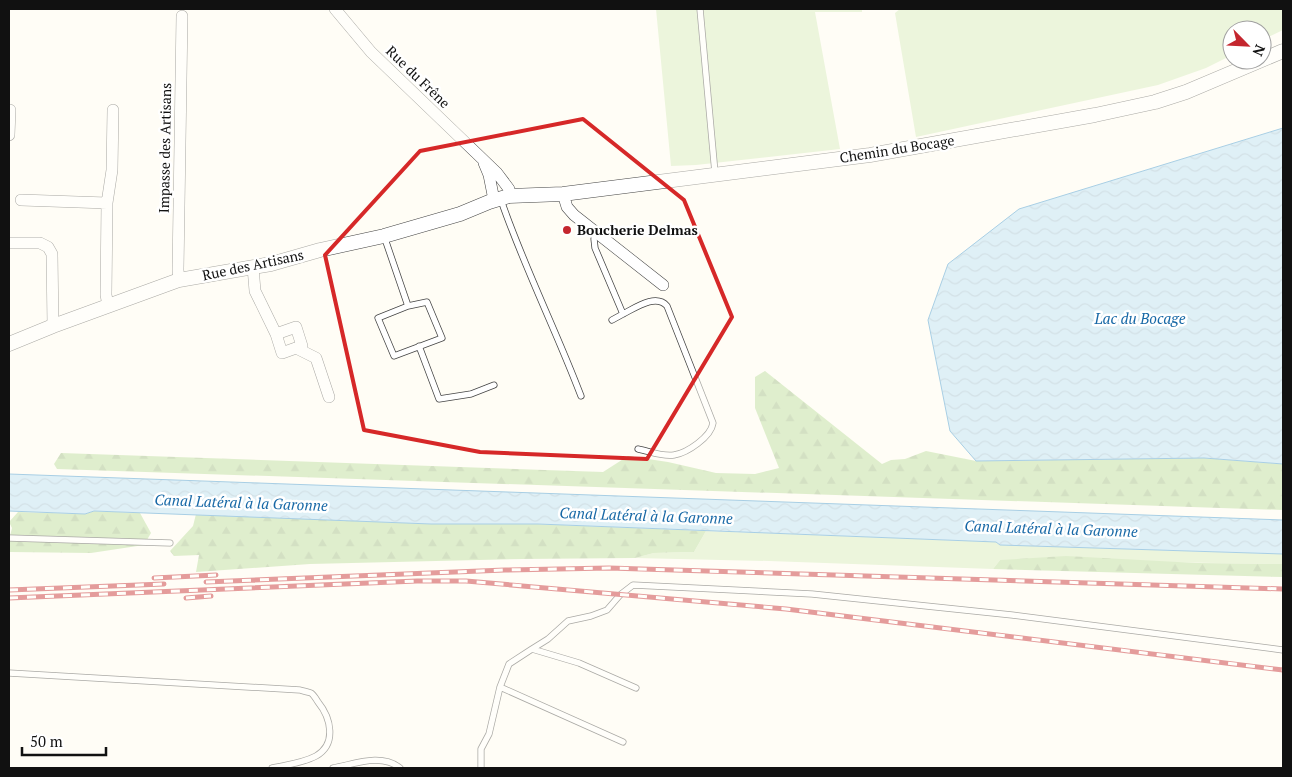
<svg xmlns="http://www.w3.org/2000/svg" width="1292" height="777" font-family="'PT Serif',serif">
<defs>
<pattern id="forest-firs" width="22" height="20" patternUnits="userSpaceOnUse" patternTransform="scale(1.25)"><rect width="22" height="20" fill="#b9dc9c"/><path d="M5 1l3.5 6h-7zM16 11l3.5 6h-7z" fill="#9ebc85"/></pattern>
<pattern id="water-waves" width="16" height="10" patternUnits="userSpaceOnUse" patternTransform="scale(1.25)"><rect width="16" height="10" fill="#b9e0f7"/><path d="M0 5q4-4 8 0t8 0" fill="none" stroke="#9ebfd3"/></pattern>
</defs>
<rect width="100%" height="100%" fill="#fffdf5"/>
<path fill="#d5ebbd" d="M656,9H862V12H815L840,149L696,165L671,166Z
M900,9H1283V30L1262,40V30H1232V55L1206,68L1158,85L916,137L895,13Z
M706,531L996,542L1000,545L1283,554V564L1000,560L993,569L769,561L635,558L654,553L694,552Z"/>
<path fill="url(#forest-firs)" d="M765,371L882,464L891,460L905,459L926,451L976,461L1204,458L1283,464V510L57,469L54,464L61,453L603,472L628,456L668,462L716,473L755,474L779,468L755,408V377Z
M94,511L140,513L151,533L144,545L91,553L10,552L9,540L12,528L9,522L18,512L85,514Z
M196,514L431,524H538L706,531L694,552L654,553L635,558L523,559L310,564L196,572L199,555L174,556L170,551L193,526Z
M1066,556L1197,563L1283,564V577L993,569L1000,560Z"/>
<path fill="url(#water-waves)" stroke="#3f96cf" d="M1283,128V464L1204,458L976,461L950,431L928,320L948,264L1019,209Z
M9,474L1283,520V554L1000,545L996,542L538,524H431L94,511L85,514L9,511Z"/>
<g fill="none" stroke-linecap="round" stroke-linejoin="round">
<defs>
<path id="service" d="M700,9L715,173
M501,200C524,267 556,330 581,396
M595,231L594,239L595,248L623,314C635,308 656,293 667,306L713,423C711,437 687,453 674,455C662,457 649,451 638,449
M384,236L408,306L427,302L442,338L394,356L378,318L408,306
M612,320L623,314
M419,346L439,399L471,394L494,385
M9,538L170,543
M532,649L548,639L568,621L591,616L607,610L620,595L633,585L812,594L1012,615L1283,650
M9,673L300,690C303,691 308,692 311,693C314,695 316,699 318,702C331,718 337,744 316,756C303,763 286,765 272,768
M500,687L623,742
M333,768C355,764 381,753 400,768
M481,768V749L489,734L500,687L509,664L532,649L579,663L636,688"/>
<path id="minor" d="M335,9L371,52L497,173L509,189V196
M9,110H10L9,135
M484,163L489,175L494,200
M563,194L567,207L574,215L663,285
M21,200L107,203
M9,243H40L48,247L52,254L53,326
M253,267L255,291L276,334L282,353L296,348L316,358L329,397
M179,280L178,270L182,16
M108,305L106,295L107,203L112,170L113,110
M276,334L296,327L302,346L296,348"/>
<path id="tertiary" d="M9,344L53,326L179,280L271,264L320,250L384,236L460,214L489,202L509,196L563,194L870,155L1095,115L1155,102L1186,92L1283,51"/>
</defs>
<use href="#service" stroke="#444" stroke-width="7"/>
<use href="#minor" stroke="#444" stroke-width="12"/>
<use href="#tertiary" stroke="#444" stroke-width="15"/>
<use href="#service" stroke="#fff" stroke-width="5.5"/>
<use href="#minor" stroke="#fff" stroke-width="11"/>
<use href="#tertiary" stroke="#fff" stroke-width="14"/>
<defs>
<path id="rail" d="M154,578L216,575
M206,582L505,570L609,568L1283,589
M9,590L164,584
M9,598L417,581H466L786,609L1283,670
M186,598L211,596"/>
</defs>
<use href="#rail" stroke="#c4262e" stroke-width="5"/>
<use href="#rail" stroke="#fff" stroke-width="3" stroke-dasharray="9" stroke-linecap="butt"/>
</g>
<path d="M0 0H1292V777H0ZM583,119L684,200L732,317L647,459L480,452L364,430L325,255L420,151Z" fill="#fffdf5" fill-opacity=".55" fill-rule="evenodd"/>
<path fill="none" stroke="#d62828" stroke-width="4" stroke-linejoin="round" d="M583,119L684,200L732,317L647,459L480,452L364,430L325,255L420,151Z"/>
<circle fill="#c4262e" stroke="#fff" stroke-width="2" cx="567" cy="230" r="5"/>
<g text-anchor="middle" stroke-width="5" stroke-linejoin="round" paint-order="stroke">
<g font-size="14" fill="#111" stroke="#fff">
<text transform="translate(418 77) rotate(44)" y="5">Rue du Frêne</text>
<text transform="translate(165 148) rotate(-89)" y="5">Impasse des Artisans</text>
<text transform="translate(897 149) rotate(-9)" y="5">Chemin du Bocage</text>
<text transform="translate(253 265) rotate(-12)" y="5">Rue des Artisans</text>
</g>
<g font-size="14" font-weight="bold" fill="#111" stroke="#fff" text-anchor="start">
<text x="577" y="235">Boucherie Delmas</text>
</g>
<g font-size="15" font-style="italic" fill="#1768a6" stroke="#fff">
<text x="1140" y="324">Lac du Bocage</text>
<text transform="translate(241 503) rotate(2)" y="5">Canal Latéral à la Garonne</text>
<text transform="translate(646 516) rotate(2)" y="5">Canal Latéral à la Garonne</text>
<text transform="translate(1051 529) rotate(2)" y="5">Canal Latéral à la Garonne</text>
</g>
</g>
<rect width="1292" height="777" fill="none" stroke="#111111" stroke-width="20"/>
<g transform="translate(1247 45) rotate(114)"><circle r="24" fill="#ffffff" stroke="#a0a0a0"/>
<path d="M0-4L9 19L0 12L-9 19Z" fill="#c4262e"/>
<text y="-8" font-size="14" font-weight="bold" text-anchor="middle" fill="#111111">N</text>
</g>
<path d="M22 747v8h84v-8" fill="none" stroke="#111111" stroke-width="2.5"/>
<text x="30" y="747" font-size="15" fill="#111111" stroke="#ffffff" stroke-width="4" paint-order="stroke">50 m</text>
</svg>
